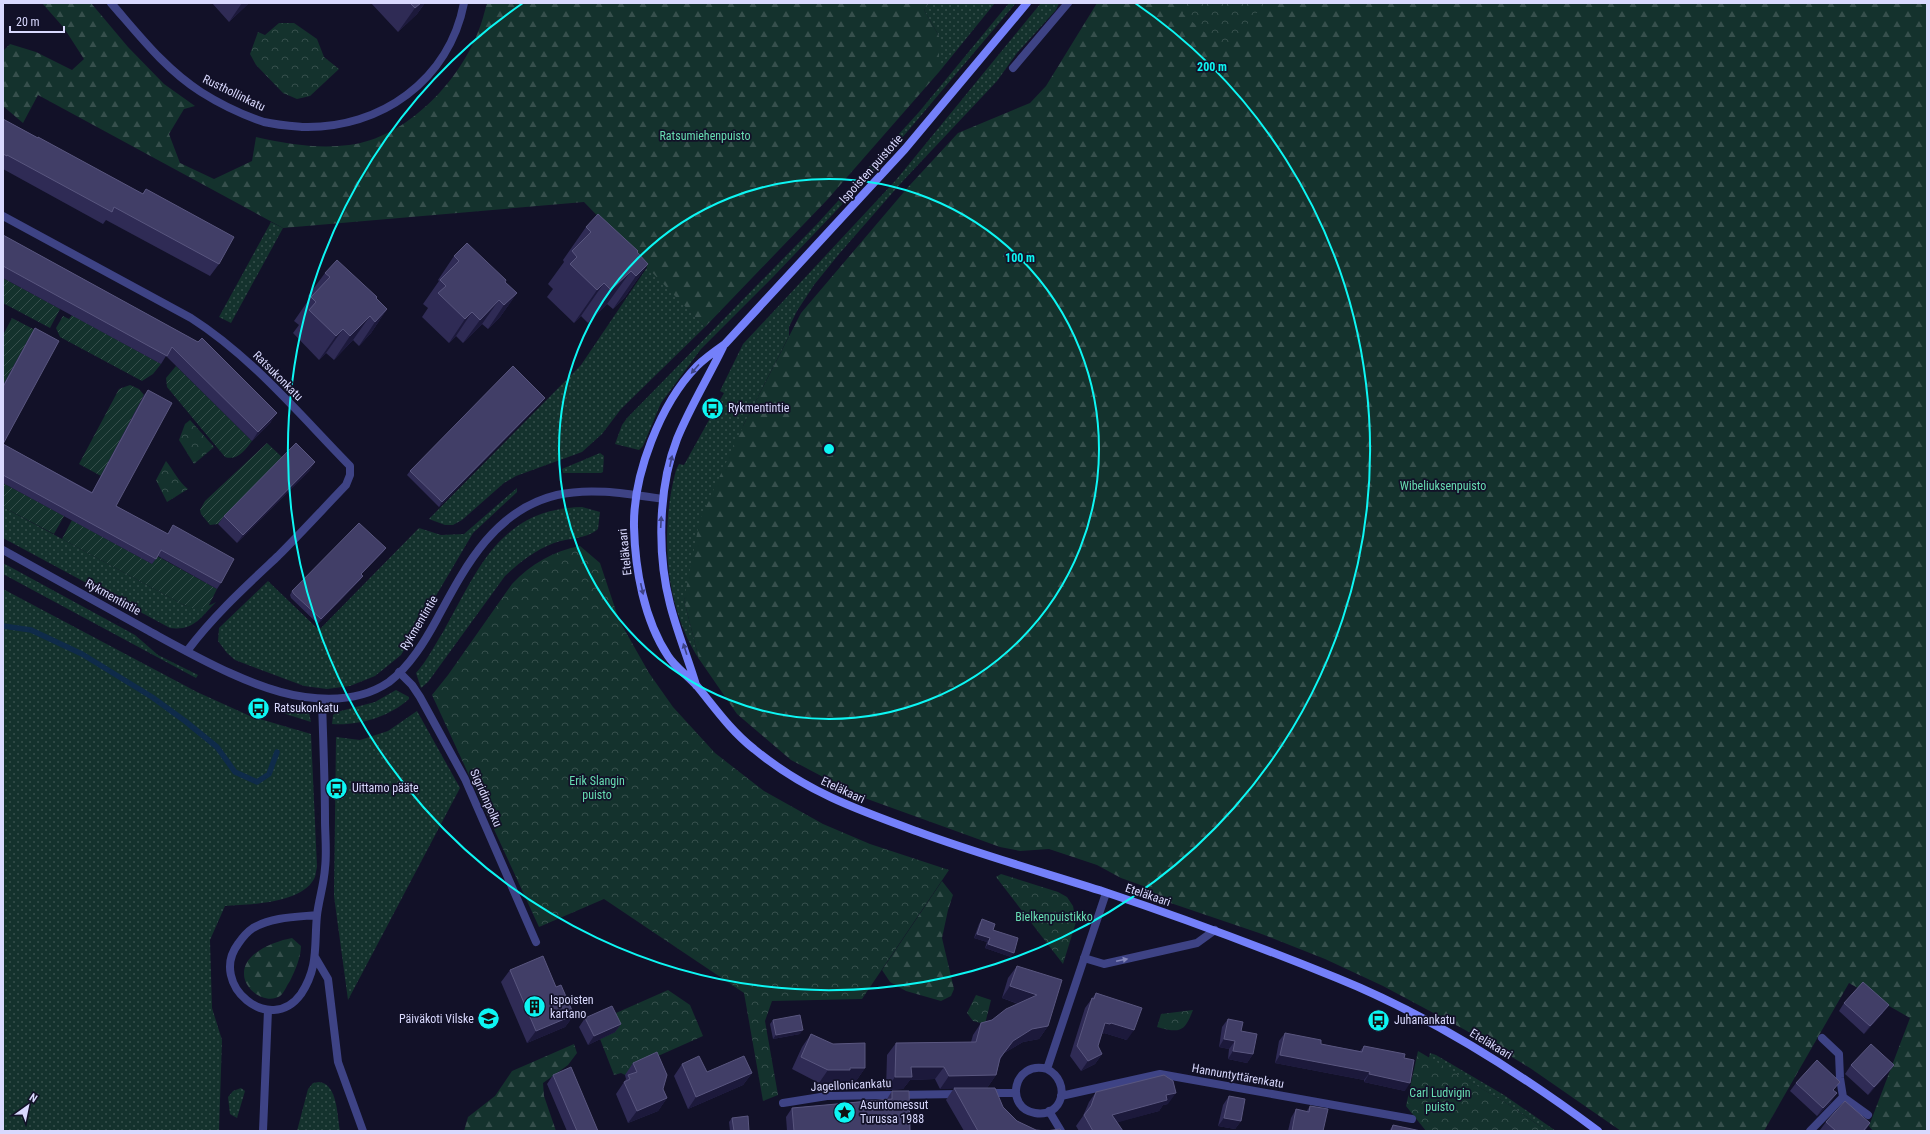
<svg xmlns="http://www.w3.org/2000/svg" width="1930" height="1134" font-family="'Roboto Condensed',sans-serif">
<defs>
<pattern id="grass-dots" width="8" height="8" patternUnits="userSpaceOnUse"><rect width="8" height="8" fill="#14322d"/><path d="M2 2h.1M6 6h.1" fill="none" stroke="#364f4c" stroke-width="1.8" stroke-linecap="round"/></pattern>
<pattern id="forest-firs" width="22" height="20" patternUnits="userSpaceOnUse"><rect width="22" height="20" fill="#14322d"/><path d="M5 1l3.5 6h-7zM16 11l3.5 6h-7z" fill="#364f4c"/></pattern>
<pattern id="park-crowns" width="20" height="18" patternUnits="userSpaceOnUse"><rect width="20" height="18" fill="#14322d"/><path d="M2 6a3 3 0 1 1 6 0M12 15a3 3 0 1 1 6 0" fill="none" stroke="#364f4c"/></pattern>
<pattern id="garden-furrows" width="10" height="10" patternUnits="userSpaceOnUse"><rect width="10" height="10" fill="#14322d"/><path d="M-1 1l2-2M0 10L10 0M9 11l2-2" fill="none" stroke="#364f4c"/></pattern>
</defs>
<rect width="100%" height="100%" fill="#121128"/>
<path fill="url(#grass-dots)" d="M929,3H995L939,72V36L924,10Z
M1009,3H1016L874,171L773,277L701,349L661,403L643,446L639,450L615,444L622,425L627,418L817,224L919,112Z
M1041,3H1059L1056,10L1017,53L997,81L901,183L839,254L814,285L797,311L789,327V336L744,424L684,600L699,659C664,605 660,530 676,470L679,464L684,465L724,393L720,391L743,344L896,180Z
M271,222L283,228L231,323L219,317Z
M648,266L705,327L621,409L602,434L582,452L516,476L504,483L462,520L453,525H445L429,519L581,365Z
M600,453L604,456L603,472L601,473H563L562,469Z
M517,488V492L473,533L401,655L375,676L350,686L327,689L304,686L235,660L227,653L218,641L219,628L268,581L319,630L419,528L441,535L464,534Z
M3,507L182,604C192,609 207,608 216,602C200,618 194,631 170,628L3,538Z
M582,507L600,512L598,529C587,539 568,538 554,543C535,550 519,563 505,576L428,682L421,688L416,673C427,661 434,646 443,632C478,570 499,509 582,507Z
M3,563L135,635L158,655L198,675L196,678L3,574Z
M3,589L197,692L250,716L311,734L317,867C316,870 316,876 314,879C300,904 250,904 225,906L210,940L212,1008L222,1040L219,1131H3Z
M396,690L409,697V699C389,717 359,726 332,724L333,715L337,712L375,702Z
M274,708L305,711L309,713L311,722L273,710Z
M417,711L460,788L348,1000L334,896L336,737L360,740L388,731Z
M1430,1053L1436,1055L1504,1095L1556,1131H1547L1508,1104L1446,1068L1422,1087Z
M319,1082C338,1084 337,1116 340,1131H297L308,1089L313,1083Z
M241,1088L245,1091L237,1118L230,1114L228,1097L233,1091Z"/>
<path fill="url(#forest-firs)" d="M42,3H91L128,47L164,84L195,106L184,109L169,134L180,163L214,179L252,161L256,137C287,144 318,149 349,145C406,138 458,83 478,32C482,23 484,13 487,3H929L924,10L939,36V72L827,200L705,327L584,202L283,228L38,95L23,123L3,106V51L10,44L36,52L72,70L84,59L64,28Z
M1097,3H1927V1131H1873L1869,1126L1910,1018L1849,983L1764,1131H1621L1530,1068L1482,1039L1383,986L1325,959L1259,933L1147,895L1149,888L1121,878L1097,865L1049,849L1020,851L1000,847L859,796L791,760L737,714L699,659L684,600L700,519L744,424L801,313L909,186L958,133L1030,103L1046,86Z
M942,881L953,895L948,910L942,938L954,989L951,996L941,1001L906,991L890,982L882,970Z
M292,938L301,946C301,957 295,971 290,981C287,985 284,993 280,996C266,1005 244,990 244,974C243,953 275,941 292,938Z
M574,1044L577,1053L568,1065L543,1083L544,1096L556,1131H464L468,1117L495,1096L512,1071Z"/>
<path fill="url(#park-crowns)" d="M1183,3H1265L1226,50L1183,14Z
M279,23H294L317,39L324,57L339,69L310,96L297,99L283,93L256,65L250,54L258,32L265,35Z
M190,420L214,447L194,464L179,440L185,424Z
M166,461C174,471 178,481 188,489L167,502L156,480Z
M580,546L600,563L619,620L649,673L673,707L715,753L764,791L823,824L870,844L949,870L862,999L772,1001L765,1021L778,1095L763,1101L744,993L604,899L539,927L432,695L448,675L512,584C531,564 553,551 580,546Z
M1001,874L1058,892L1067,897L1073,906L1076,922L1063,964L996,877Z
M668,990L690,1005L703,1036L658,1056L649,1065L625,1075L621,1073L614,1075L600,1039L615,1032L607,1017Z
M976,995L991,1000L985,1024L973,1021L967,1013Z
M1193,1010C1184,1033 1180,1033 1157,1027L1161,1014Z
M1418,1051L1508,1104L1547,1131H1426L1406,1106Z"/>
<path fill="url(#garden-furrows)" d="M3,278L60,309L50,328L3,303Z
M72,315L161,364L153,374L142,381L60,337L56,328L63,316L69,319Z
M12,318L37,331L3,385V335Z
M176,366L252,441C245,450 238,461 225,457L167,387L166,378Z
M130,385L139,389L144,395L101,476L79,464L119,389Z
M267,443L283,458L218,524L210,525L201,514L200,510L205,501Z
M3,483L64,516L54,534L3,507Z
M72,520L152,564L157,556L217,589L208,607L192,608L182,604L62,539Z"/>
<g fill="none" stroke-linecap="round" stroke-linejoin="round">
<path stroke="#0f2b4a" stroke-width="5.5" d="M3,626L31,630L82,654L152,697L185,721L217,747L235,772L257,782L269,774L277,752"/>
<path stroke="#3e4385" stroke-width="8" d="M1013,68L1068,3
M399,672L412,685L420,697L465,779L536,942
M317,915C296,917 272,917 253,928C247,932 242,938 238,944C208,984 270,1037 301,994C319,967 314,945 317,915C319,899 324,884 325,868C327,852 325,835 325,820C325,779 323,739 322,699
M315,957L328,979L338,1062L363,1131
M1084,958L1104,964L1197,943L1215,930
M1822,1038L1839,1054L1840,1078L1843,1097L1868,1115
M263,1131L268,1010
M1810,1131L1843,1097"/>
<path stroke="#3e4385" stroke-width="8" d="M111,3C139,35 165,69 201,92C220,104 243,115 264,122C277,125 291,126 303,127C381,129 449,80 464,3
M3,216L191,318C252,357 300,415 350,466V475L346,485C323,509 301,533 278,556C245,587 214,615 187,651
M1047,1069C1072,1082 1063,1118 1035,1113C1004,1108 1013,1060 1047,1069L1106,893
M987,1093H1016
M1061,1096L1160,1074L1412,1119
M783,1103L827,1096L960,1094
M1049,1111L1061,1131"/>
<path stroke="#3e4385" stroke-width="8" d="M3,550C52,577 100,604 149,631C193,655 256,691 305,697C334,701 364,699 389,682C410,666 425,641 437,619C465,567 494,510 557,495C591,487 629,494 663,499"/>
<path stroke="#7480fa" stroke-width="8" d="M1027,3L905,149L725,344C715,351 705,358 697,366C660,404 633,475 634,527C635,569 644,620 668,656C675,667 688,676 697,686C715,708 731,731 754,749C805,791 855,809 916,831C978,854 1042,872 1105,892C1183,918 1260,947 1337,978C1431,1016 1517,1071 1598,1131
M696,685C688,658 677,632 670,604C657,554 658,488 677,439C690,407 708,378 723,347"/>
</g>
<path fill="#2f2b55" d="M212,3H249L229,22Z
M371,3H425L417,14L398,32Z
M3,119L142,194L146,189L219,264L210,276L106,220L103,224L3,169Z
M586,227L637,252L648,264L625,297L613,309L607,304L588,323L581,316L574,323L547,297L553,289L548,284L564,262L563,260Z
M3,235L198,342L271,422L252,441L166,356L161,364L3,278Z
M454,256L505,282L517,293L500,317L488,329L482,324L463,343L456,336L449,343L422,317L428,308L423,304L439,281L438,280Z
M325,273L376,298L387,309L371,333L359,346L353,340L334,360L326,353L319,360L293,333L299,325L294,321L310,298L308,296Z
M35,328L3,444L92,492L144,395L148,390L116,506L168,534L173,525L221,583L217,589L158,556L152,564L3,483V385L31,334Z
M542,402L439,507L407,475L410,471Z
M315,462L309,471L237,543L218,524L224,516Z
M386,548L383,552L361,574L363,576L360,580L318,624L291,598L290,595L292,591Z
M982,919L993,930L1011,957L985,948L987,942L974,938L979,924Z
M1017,966L1048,1026L1039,1039L1023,1042L1004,1053L1000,1060L996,1075L987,1088L1003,1107L1017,1121L1036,1130L1046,1131H1062H964L946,1100L954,1088L940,1089L935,1079L910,1080L903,1089L886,1090L887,1055L896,1043L971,1042L973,1035L981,1023L992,1020L1018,1004L1002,998L1008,978Z
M510,970L556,987L574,1015L565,1027L527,1043L501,982Z
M1096,993L1127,1040L1104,1033L1103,1034H1102L1098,1046L1102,1054L1095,1064L1081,1071L1070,1056L1085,1008Z
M1844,1003L1883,1013L1864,1034L1839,1011Z
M585,1018L621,1024L615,1032L588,1045L579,1027Z
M1228,1019L1241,1031L1253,1054L1247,1063L1228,1059L1229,1049L1219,1047L1222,1027Z
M773,1020L800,1034L773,1039L770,1024Z
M1285,1033L1321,1044L1360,1051L1364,1046L1404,1058L1405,1091L1364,1082V1080L1275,1063L1279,1041Z
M811,1034L865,1068L856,1081H843L842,1082L819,1083L792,1069L802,1047Z
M633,1063L663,1089L667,1098L658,1111L628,1123L616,1094L626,1079L625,1075Z
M682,1064L707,1072L752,1073L743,1085L688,1109L674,1076Z
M1851,1065H1894L1888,1073L1868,1095L1845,1074Z
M553,1075L598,1131H567L547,1084Z
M1796,1083L1831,1102L1817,1116L1790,1091Z
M892,1091L910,1131H787L786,1117L792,1108L887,1099Z
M1096,1092L1168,1104L1163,1105L1159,1111L1117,1122L1123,1131H1079L1076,1126L1083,1116L1089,1102Z
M1229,1096L1241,1121L1235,1129L1218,1126L1223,1105Z
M1310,1106L1323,1131H1288L1291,1118L1296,1109L1306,1112Z
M732,1118L749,1131H730L729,1122Z
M1826,1122L1870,1123L1865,1131H1820V1130Z
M1393,1125L1421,1131H1389Z"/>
<path fill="#1c193b" d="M242,3H249L229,22Z
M421,3H425L417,14L398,32L415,8Z
M648,264L625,297L613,309L636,276Z
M631,271L607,304L588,323L611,290Z
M604,283L581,316L574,323L597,290Z
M517,293L500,317L488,329L504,305Z
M499,300L482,324L463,343L480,320Z
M387,309L371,333L359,346L375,322Z
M472,312L456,336L449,343L465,319Z
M370,316L353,340L334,360L350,336Z
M343,329L326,353L319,360L336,336Z
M545,398L542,402L439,507L442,502Z
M277,413L271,422L252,441L258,432Z
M315,462L309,471L237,543L243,535Z
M386,548L383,552L358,578L361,574Z
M363,576L360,580L318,624L321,619Z
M977,934L990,938L987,942L974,938Z
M988,944L1014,953L1011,957L985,948Z
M1010,986L1037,995L1028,1007L1002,998Z
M1889,1005L1883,1013L1864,1034L1870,1026Z
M574,1015L565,1027L527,1043L536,1031Z
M1105,1023H1111L1134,1030L1127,1040L1104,1033L1103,1034L1098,1033Z
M621,1024L615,1032L588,1045L594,1036Z
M1048,1026L1039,1039L1023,1042L1004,1053L991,1070L1013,1041L1032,1029Z
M803,1030L800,1034L773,1039L776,1035Z
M1224,1039L1235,1041L1229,1049L1219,1047Z
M1233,1051L1253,1054L1247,1063L1228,1059Z
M1102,1054L1095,1064L1081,1071L1088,1061Z
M1280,1055L1370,1072L1364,1080L1275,1063Z
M1894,1065L1888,1073L1868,1095L1874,1087Z
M911,1067H944L935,1079L910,1080L903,1089L886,1090L895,1077Z
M850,1068H865L856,1081H843L842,1082L819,1083L828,1070Z
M752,1073L743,1085L688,1109L696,1097Z
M1369,1074L1410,1083L1405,1091L1364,1082Z
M996,1075L987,1088L940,1089L949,1076Z
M1176,1093L1168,1104L1163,1105L1159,1111L1105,1126L1112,1115L1166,1095Z
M1837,1093L1831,1102L1817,1116L1823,1108Z
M667,1098L658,1111L628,1123L637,1111Z
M1224,1118L1241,1121L1235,1129L1218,1126Z"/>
<path fill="#413e67" stroke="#59567f" d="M410,3H421L415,8Z
M3,119L38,138V137L143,194L146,189L234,237L219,264L114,207L112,212L7,155V156L3,154Z
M598,214L638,251L637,252L648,264L636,276L631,271L611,290L604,283L597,290L570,264L577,257L572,251L591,232L586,227Z
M3,235L198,342L202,338L277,413L258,432L172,347L167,356L3,266Z
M467,243L506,280L505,282L517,293L504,305L499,300L480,320L472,312L465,319L438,293L446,286L440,280L459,261L454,256Z
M337,260L377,297L376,298L387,309L375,322L370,316L350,336L343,329L336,336L309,310L316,302L311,297L330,277L325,273Z
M35,328L59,341L3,444L92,493L148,390L172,403L116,506L168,534L173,525L234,559L221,583L161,550L156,559L3,475V387Z
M513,366L545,398L442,502L410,471Z
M296,443L315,462L243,535L224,516Z
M359,523L386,548L361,574L363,576L321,619L294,594L292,591Z
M982,919L995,924L993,930L1018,938L1014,953L988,944L990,938L977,934Z
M543,956L556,987L561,985L574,1015L536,1031L510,970Z
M1017,966L1062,980L1048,1026L1032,1029L1013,1041L1000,1058L996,1075L949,1076L944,1067H911L912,1077H895L896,1043L976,1042L981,1023L992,1020L1006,1009L1037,995L1010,986Z
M1863,982L1889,1005L1870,1026L1844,1003Z
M1096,993L1142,1008L1134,1030L1111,1023L1110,1024L1105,1023L1098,1046L1102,1054L1088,1061L1077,1046L1092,998L1094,999Z
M612,1006L621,1024L594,1036L585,1018Z
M800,1015L803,1030L776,1035L773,1020Z
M1228,1019L1243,1022L1241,1031L1257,1034L1253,1054L1233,1051L1235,1041L1224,1039Z
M1285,1033L1321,1040V1044L1362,1052L1364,1046L1405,1054L1404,1058L1414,1060L1410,1083L1369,1074L1370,1072L1280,1055Z
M811,1034L833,1044L865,1043V1068H850V1070H828L801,1057Z
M1871,1044L1894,1065L1874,1087L1851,1065Z
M657,1052L667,1075L663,1089L667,1098L637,1111L624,1082L630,1079L628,1075L637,1072L633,1063Z
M699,1056L707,1072L744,1056L752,1073L696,1097L682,1064Z
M1817,1060L1840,1082L1833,1090L1837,1093L1823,1108L1796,1083Z
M571,1067L598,1131H577L553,1075Z
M1164,1075L1173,1081L1176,1093L1166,1095L1167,1100L1112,1115L1123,1131H1093L1084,1115L1091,1106L1096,1092Z
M954,1088H995L1003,1107L1017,1121L1036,1130L1046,1131L1060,1129L1062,1131H978Z
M892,1091H909L910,1131H794L792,1108L892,1099Z
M1229,1096L1245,1099L1241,1121L1224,1118Z
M1845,1101L1870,1123L1863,1131H1836L1826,1122Z
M1310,1106L1328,1109L1323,1131H1292L1296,1109L1309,1112Z
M748,1116L749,1131H734L732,1118Z
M1393,1125L1421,1131H1391Z"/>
<defs><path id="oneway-solid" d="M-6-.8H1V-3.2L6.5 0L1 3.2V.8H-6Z"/></defs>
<g fill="#3e4386">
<use href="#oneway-solid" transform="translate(695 369) rotate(131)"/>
<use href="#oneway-solid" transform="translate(671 461) rotate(-78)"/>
<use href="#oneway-solid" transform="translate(661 522) rotate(-87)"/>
<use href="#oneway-solid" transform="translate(642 589) rotate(77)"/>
<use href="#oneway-solid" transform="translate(685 649) rotate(-108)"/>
</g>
<use fill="#8486bb" href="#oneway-solid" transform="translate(1122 960) rotate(-12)"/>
<g fill="none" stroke="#0df6f3" stroke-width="2">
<circle cx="829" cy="449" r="270"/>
<path d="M1135 3A541 541 0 1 1 523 3"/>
</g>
<defs>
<symbol id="bus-disc" viewBox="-11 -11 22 22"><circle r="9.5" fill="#0df6f3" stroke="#121128"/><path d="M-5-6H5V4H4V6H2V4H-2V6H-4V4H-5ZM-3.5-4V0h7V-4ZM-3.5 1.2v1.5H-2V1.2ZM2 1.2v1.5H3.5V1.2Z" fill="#111"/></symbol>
<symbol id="building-disc" viewBox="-11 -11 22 22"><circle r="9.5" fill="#0df6f3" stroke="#121128"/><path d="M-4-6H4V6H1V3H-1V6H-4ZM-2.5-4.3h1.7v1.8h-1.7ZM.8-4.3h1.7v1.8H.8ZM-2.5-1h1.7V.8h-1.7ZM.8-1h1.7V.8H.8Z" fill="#111"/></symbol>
<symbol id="school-disc" viewBox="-11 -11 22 22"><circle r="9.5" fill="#0df6f3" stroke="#121128"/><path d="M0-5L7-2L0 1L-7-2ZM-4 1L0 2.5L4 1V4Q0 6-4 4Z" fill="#111"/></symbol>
<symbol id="sight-disc" viewBox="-11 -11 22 22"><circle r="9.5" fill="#0df6f3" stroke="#121128"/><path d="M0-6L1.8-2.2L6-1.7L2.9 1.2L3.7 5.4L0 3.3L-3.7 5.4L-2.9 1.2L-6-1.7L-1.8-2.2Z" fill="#111"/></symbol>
</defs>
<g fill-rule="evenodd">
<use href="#bus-disc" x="700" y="396" width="25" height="25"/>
<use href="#bus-disc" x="246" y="696" width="25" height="25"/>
<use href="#bus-disc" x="324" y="776" width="25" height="25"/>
<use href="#building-disc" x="522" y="994" width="25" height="25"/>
<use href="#school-disc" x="476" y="1006" width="25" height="25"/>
<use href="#bus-disc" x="1366" y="1008" width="25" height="25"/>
<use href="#sight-disc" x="832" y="1100" width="25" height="25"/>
</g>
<g text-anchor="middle" stroke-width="3.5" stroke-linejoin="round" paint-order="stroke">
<g font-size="12" fill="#d9d9fe" stroke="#121128">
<text transform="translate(234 93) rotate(26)" y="4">Rusthollinkatu</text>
<text transform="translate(871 169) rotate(-48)" y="4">Ispoisten puistotie</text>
<text transform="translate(278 376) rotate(45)" y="4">Ratsukonkatu</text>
<text transform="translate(625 552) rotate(-96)" y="4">Eteläkaari</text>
<text transform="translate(113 597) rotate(29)" y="4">Rykmentintie</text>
<text transform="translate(419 623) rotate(-59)" y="4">Rykmentintie</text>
<text transform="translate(843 790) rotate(25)" y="4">Eteläkaari</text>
<text transform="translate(486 798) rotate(66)" y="4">Sigridinpolku</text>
<text transform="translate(1148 895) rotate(19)" y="4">Eteläkaari</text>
<text transform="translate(1491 1044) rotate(31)" y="4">Eteläkaari</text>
<text transform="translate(1238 1076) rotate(10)" y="4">Hannuntyttärenkatu</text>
<text transform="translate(851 1085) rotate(-3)" y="4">Jagellonicankatu</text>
</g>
<g font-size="12" fill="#67dcb2" stroke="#121128">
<text x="705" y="140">Ratsumiehenpuisto</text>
<text x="1443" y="490">Wibeliuksenpuisto</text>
<text x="597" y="785">Erik Slangin<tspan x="597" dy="14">puisto</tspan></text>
<text x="1054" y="921">Bielkenpuistikko</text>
<text x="1440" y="1097">Carl Ludvigin<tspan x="1440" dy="14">puisto</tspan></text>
</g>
<g font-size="12" fill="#d9d9fe" stroke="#121128" text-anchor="start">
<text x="728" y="412">Rykmentintie</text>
<text x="274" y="712">Ratsukonkatu</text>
<text x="352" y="792">Uittamo pääte</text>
<text x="550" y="1004">Ispoisten<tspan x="550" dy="14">kartano</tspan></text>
<text x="474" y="1023" text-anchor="end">Päiväkoti Vilske</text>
<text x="1394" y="1024">Juhanankatu</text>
<text x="860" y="1109">Asuntomessut<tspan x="860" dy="14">Turussa 1988</tspan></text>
</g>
</g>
<circle cx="829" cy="449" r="6" fill="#0df6f3" stroke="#121128" stroke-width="2"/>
<g font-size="12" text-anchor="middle" font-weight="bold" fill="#0df6f3" stroke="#121128" stroke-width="3.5" stroke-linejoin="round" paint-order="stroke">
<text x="1212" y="71">200 m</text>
<text x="1020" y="262">100 m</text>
</g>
<rect width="1930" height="1134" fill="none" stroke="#d9d9fe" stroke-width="8"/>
<g transform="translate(28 1106) rotate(33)" stroke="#121128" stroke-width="3" paint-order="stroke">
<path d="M0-3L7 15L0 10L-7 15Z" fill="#d9d9fe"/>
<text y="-6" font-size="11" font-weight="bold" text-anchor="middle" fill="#d9d9fe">N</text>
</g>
<path d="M10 26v6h54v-6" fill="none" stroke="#d9d9fe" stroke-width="2"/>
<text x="16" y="26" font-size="12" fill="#d9d9fe" stroke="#121128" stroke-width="3" paint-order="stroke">20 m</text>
</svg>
